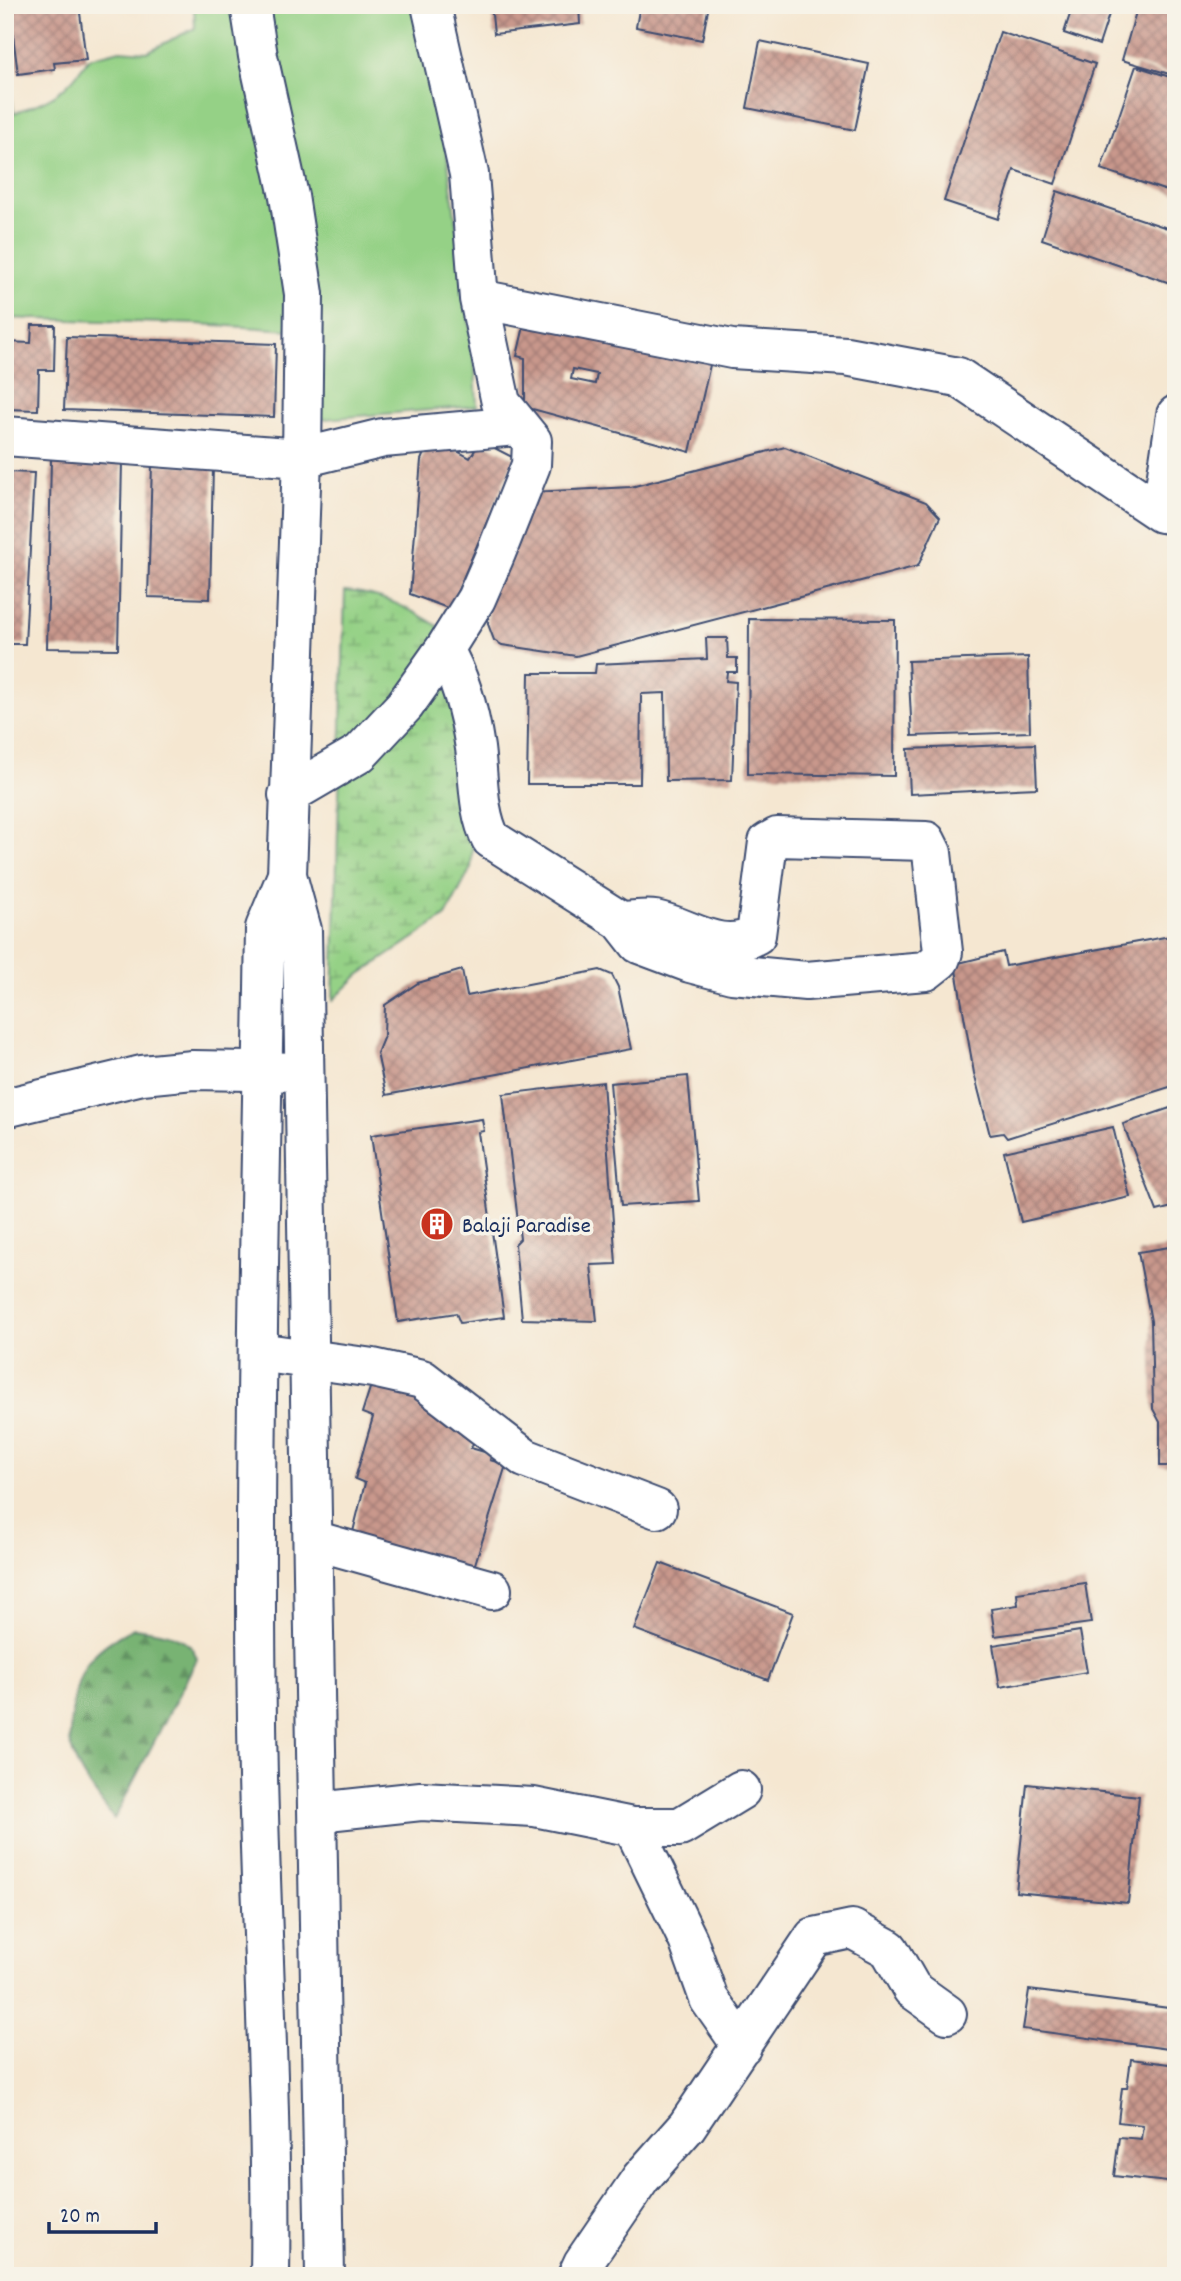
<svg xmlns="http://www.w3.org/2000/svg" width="1181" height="2281" font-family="Dekko,sans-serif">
<defs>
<pattern id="forest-firs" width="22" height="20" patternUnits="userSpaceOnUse" patternTransform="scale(1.75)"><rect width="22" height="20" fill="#78b373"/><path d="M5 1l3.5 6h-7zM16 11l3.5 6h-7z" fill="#629262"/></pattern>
<pattern id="wetland-marsh" width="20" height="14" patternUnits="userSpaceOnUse" patternTransform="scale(1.75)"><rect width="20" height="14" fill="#95d186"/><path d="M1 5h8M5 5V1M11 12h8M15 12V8" fill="none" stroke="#79aa71"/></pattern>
<pattern id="building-cross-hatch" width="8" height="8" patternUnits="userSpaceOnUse" patternTransform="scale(1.75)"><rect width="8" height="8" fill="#c9988c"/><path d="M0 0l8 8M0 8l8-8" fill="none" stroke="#a27c76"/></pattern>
</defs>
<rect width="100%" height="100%" fill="#f7f3e8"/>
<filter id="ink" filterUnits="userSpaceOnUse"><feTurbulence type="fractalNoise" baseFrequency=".0143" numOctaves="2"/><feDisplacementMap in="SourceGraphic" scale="14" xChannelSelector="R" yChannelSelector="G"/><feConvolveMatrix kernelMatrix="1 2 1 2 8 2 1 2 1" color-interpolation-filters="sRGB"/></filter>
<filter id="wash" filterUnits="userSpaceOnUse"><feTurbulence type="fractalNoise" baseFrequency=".00686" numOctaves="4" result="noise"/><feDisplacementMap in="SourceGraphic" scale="28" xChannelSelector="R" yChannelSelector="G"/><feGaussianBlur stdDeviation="1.57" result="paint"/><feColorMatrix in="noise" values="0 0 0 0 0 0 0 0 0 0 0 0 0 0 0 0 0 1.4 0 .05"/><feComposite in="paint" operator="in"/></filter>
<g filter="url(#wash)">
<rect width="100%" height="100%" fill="#f5e7d1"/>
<path fill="#95d186" stroke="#588072" stroke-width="2" d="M194,5H427L475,365L477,406L313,420L305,331L198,324L5,318V53L14,113C53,99 66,92 89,58L120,50L147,52L195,28Z"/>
<path fill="url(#forest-firs)" stroke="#4a7168" stroke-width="2" d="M134,1628C157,1631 190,1633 197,1659L114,1819C98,1796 73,1769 70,1740C69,1731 72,1721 72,1713C77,1666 93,1648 134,1628Z"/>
<path fill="url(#wetland-marsh)" stroke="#588072" stroke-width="2" d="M345,591C380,593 411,609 441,628L473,842L471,868L446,916L359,975L333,1000Z"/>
<g id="blocks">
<path fill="url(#building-cross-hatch)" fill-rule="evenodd" d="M9,5H79L86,60L54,63L55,69L18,74Z
M491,5H579L580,24L494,34Z
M640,5H709L702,40L636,27Z
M1073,5H1112L1099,45L1064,33Z
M1138,5H1176V76L1122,60Z
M1000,32L1095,64L1055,184L1014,170L998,219L944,201Z
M760,41L869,64L855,130L747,108Z
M1136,66L1176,79V194L1101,169Z
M1057,191L1176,231V285L1042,239Z
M525,322L709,355L710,365L690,452L525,407V358L517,356ZM573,369L597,374L595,384L571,379Z
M32,325H55L54,370H39L38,410L5,409V342L31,343Z
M67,337L276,344L274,417L64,410Z
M431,437L470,458L481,441L514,458L450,609L410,594L421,460Z
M785,447L926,502L940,517L918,566L576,656L502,645L494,640L488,624L489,598L533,492L631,487Z
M51,459L122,461L118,649L47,648Z
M152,464L213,466L210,599L148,597Z
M5,472L34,473L25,644H5Z
M749,619L895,620L894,776L748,774Z
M706,638H727L728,658H737V672H727L726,681L736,682L732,780L666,781L665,693L641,694L640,784H527L529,673H595L596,664L707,659Z
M1028,657L1030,732L912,736L908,661Z
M1035,744L1037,788L910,794L908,749Z
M1176,935V1085L1007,1138L1003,1133L990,1135L974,1073L955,964L1003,952L1006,966Z
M462,970L467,996L600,970L612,975L618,987L631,1049L386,1095L377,1053L384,1036L385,1005L418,983Z
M688,1076L699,1201L621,1206L610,1083Z
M603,1082L616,1264L591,1265L597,1321L522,1319L515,1244L520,1239L503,1094Z
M1176,1106V1206L1157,1211L1123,1124Z
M482,1119L484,1131L478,1132L504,1317L460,1323L456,1313L398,1322L371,1135Z
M1113,1127L1130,1197L1021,1222L1004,1152Z
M1176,1246V1466H1160V1422L1153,1409L1151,1321L1138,1252Z
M372,1382L463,1413L478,1431L471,1448L491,1454L490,1460L506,1465L470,1580L350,1544L365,1483L355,1479L373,1417L362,1413Z
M660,1563L793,1613L768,1680L634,1629Z
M1085,1583L1091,1623L995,1636L991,1609L1018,1605L1017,1593Z
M1080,1631L1087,1672L1000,1687L993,1645Z
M1027,1784L1139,1796L1128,1903L1016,1892Z
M1029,1990L1176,2009V2050L1023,2029Z
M1131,2059L1176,2065V2183L1114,2176L1119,2137L1141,2139L1143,2125L1118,2122L1122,2088H1127Z"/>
</g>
</g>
<g filter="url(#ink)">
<use href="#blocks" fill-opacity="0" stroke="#3c4b6f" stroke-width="2"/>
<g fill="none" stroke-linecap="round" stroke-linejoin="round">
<defs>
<path id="minor" d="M250,5L258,56L289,196L304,294L302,458L287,875
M479,299L732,349L846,356L958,377L1161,513L1176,515
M5,436L302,458L383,438L518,426
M1161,513L1176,415
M444,650C461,678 470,715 475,748C479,778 477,812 491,839L621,921L639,944L690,963L732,974L806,981L926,971L940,960L943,952L932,853L926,841L777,837L768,842L756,935C720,955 690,927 655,920C645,918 632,921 621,921
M288,795L360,753L405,705L444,650L476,599L496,553L531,465L532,441L501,403L479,299L469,174L431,5
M5,1108L142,1075L193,1070L304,1072
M258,1352L373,1368L422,1379L525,1458L657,1509
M313,1540L492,1590
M318,1812L421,1801L534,1807L633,1827H680L741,1790
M633,1827L688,1940L709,1999L742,2046
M577,2276L583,2263L641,2178L687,2126L814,1937L852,1929L889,1949L912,1989L947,2014"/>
<path id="tertiary" d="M287,875L302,930L325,2276
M270,2276C273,2090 259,1906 257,1721C253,1456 261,1192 265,928L287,875"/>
</defs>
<use href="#minor" stroke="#3c4b6f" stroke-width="42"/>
<use href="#tertiary" stroke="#3c4b6f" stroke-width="42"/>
<use href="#minor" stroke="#fff" stroke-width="38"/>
<use href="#tertiary" stroke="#fff" stroke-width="38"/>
</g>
</g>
<defs>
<symbol id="building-disc" viewBox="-11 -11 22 22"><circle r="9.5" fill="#c8321e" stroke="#f7f3e8"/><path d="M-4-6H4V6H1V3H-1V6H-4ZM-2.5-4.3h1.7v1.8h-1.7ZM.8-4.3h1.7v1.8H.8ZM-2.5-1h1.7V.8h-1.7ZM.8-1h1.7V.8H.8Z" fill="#fff"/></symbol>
</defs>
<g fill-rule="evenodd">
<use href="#building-disc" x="418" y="1205" width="38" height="38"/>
</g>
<g text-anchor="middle" stroke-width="7" stroke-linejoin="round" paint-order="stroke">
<g font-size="23" fill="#1b2f5e" stroke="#f7f3e8" text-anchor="start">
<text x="462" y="1232">Balaji Paradise</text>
</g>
</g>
<rect width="1181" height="2281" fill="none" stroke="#f7f3e8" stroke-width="28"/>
<path d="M49 2222v10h107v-10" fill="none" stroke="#1b2f5e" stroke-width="3.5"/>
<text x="60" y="2222" font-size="21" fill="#1b2f5e" stroke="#f7f3e8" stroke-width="5" paint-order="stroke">20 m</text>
</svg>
